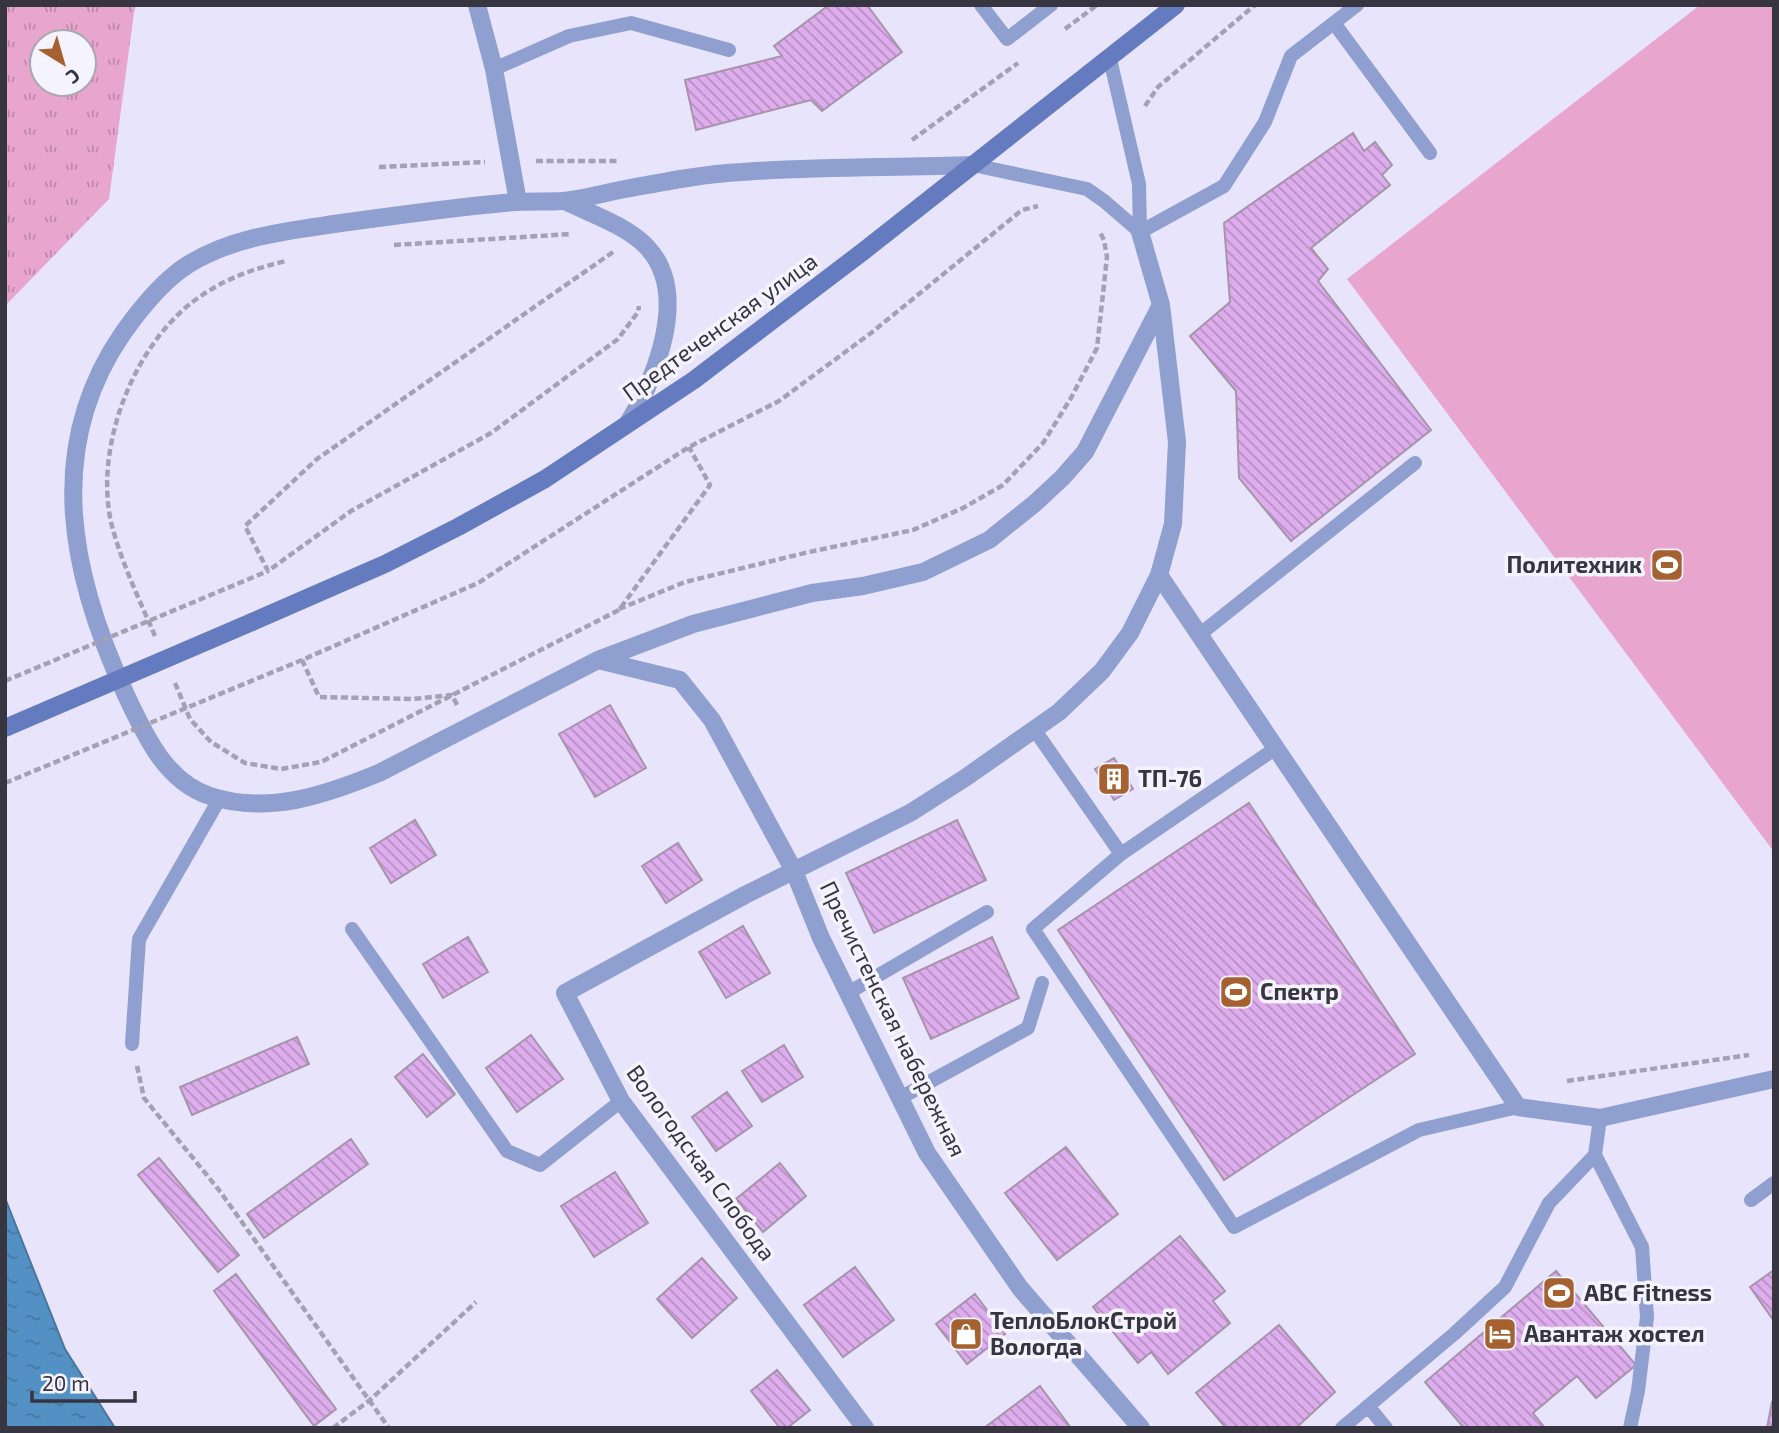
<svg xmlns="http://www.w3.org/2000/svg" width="1779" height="1433" font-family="'Exo 2',sans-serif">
<defs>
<pattern id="grass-tufts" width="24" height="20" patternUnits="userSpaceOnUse" patternTransform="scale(1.75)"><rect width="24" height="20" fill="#e8a6cf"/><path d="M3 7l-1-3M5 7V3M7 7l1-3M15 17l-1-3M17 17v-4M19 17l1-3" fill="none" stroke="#bd88a9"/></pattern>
<pattern id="water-ripples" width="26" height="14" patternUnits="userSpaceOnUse" patternTransform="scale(1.75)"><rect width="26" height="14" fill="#5391c5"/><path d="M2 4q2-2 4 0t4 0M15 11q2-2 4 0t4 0" fill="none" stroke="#4677a1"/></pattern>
<pattern id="building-back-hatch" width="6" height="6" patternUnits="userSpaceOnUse" patternTransform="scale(1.75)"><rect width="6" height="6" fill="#deaded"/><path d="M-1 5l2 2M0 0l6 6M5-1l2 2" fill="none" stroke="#b58ec1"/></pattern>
</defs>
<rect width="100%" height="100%" fill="#e8e4fb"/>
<path fill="url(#grass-tufts)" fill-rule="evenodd" d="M5,5H135L109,199L5,306ZM42,42H84V84H42Z"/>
<path fill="#e8a6cf" d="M1700,5H1774V852L1347,279Z"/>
<path fill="url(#water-ripples)" stroke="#4b759d" stroke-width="2" d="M5,1198L65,1349L115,1428H5Z"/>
<path fill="url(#building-back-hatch)" stroke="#a694ab" stroke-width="2" d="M829,5H867L902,52L822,111L811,100L696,130L685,80L782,56L774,46Z
M1353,133L1364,151L1375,142L1392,165L1382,175L1390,185L1311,248L1328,269L1318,281L1431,430L1291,541L1239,478L1236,391L1190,336L1230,302L1224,223Z
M610,705L646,768L595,797L559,734Z
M1114,758L1133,789L1114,800L1095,769Z
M1249,803L1415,1054L1224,1180L1058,930Z
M415,820L436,855L391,883L370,848Z
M957,820L986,880L874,933L846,873Z
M678,843L702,880L666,903L642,866Z
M743,926L770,973L726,998L699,952Z
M468,937L488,972L443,998L423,964Z
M992,937L1019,998L931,1039L903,978Z
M531,1035L563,1079L517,1112L486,1068Z
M297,1037L309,1064L192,1115L180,1087Z
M784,1045L803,1077L762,1102L742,1071Z
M423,1054L455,1094L427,1117L395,1077Z
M727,1092L752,1126L716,1151L692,1117Z
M351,1139L368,1164L264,1238L247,1214Z
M1066,1147L1118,1214L1057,1260L1005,1193Z
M159,1158L239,1255L218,1272L138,1175Z
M780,1163L806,1196L763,1232L736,1199Z
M615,1172L648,1223L594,1257L561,1206Z
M1180,1236L1225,1291L1213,1301L1230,1323L1168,1374L1151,1352L1138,1363L1093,1307Z
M702,1258L737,1298L692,1338L657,1299Z
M855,1267L894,1320L843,1357L804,1305Z
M1774,1270V1321L1750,1287Z
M1556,1271L1636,1365L1596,1398L1577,1376L1533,1413L1545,1428H1464L1425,1382Z
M236,1274L336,1409L314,1426L214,1291Z
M975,1294L1005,1334L967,1364L936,1324Z
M1279,1325L1335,1392L1296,1428H1226L1196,1393Z
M777,1370L810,1410L787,1428H780L751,1391Z
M1040,1386L1071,1428H984Z
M1772,1402H1774V1428H1767Z"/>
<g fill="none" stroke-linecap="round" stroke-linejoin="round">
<path stroke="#a4a1b3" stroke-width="4.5" stroke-dasharray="7 3.5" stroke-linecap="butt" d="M1065,29L1097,5
M1145,106L1158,87L1255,5
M912,140L1018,63
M536,161H618
M379,167L485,162
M394,245L571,234
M613,252L317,459L245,526L268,571L351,511L491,433L618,339L638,312L639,306
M619,609L685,582L809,552L913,530L963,508L1003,485L1043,443L1071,398L1097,348L1107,257L1104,240L1100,232
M155,636C140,601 122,564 112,526C92,447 136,335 207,292C232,276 257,268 286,261
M175,683L190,719L211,742L245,763L281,769L321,762L619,610L710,485L689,447
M457,705L452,695L413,699L319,697L302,660L478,583L689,447L779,401L871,333L1022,210L1038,206
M137,1066L144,1098L219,1190L389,1428
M1567,1081L1749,1055
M333,1428L370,1400L476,1302"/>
<path stroke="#8f9fcf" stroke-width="14" d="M981,5L1007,39L1051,5
M1334,23L1430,153
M1110,59L1139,184L1140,232
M494,69L569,36L631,23L729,50
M973,165L1087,189L1104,201L1140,232
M1140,232L1224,186L1265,122L1291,56L1357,5
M1199,635L1415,463
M1034,729L1121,854
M1276,748L1121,854L1033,929L1234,1227L1419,1130L1518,1107
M352,929L507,1151L540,1165L621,1101
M848,993L987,912
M132,1044L139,939L220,798
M900,1098L1028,1028L1042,983
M1595,1155L1642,1247L1647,1317L1638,1391L1630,1428
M1751,1200L1774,1183
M1368,1406L1386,1428
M1342,1428L1454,1334L1505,1287L1549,1203L1595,1155L1600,1118"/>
<path stroke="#8f9fcf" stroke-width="18" d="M477,5L494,69L518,202
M973,165C896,168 819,166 742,172C703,174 663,182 625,189C604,193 583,199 562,201C546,202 530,201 514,202C456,207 399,215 341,223C288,231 235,236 189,264C163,280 140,309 123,333C43,449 71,576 126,695C145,735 165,781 210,796C268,815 325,795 379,773L598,660L693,624L812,593L863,586L923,572L989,540L1034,504L1062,478L1085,452L1161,305
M565,201C591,214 625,225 646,246C691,292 656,377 628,423
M1159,575L1518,1107L1600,1118L1774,1079
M598,660L680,680L712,720L794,871L821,938L927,1153L1020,1288L1141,1428
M865,1428L621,1101L565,993L745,895L910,813L965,778L1059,712L1102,671L1130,633L1159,575L1173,524L1177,442L1161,305L1140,232"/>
<path stroke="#657bc0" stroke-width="18" d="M252,622L385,564L458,527L545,479L694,380L865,250L1176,5"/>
<path stroke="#a4a1b3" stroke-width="4.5" stroke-dasharray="7 3.5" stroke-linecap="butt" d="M5,681L268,571
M5,783L302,660"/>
<path stroke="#657bc0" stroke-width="18" d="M5,728L252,622"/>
</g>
<defs>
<symbol id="stadium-square" viewBox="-11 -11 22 22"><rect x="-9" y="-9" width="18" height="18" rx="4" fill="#a56130" stroke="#f5f3fe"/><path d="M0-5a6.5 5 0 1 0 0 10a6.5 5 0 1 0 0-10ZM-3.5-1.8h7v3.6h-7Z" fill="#fff"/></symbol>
<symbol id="building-square" viewBox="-11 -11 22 22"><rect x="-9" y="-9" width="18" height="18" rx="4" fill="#a56130" stroke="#f5f3fe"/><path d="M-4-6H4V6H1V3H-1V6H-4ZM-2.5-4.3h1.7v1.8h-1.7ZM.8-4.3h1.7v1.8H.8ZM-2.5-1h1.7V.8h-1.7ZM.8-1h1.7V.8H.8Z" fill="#fff"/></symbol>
<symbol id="shop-square" viewBox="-11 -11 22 22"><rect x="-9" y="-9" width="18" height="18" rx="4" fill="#a56130" stroke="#f5f3fe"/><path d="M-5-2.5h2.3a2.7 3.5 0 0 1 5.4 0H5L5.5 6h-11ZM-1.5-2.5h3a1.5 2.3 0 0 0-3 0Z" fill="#fff"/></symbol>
<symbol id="hotel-square" viewBox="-11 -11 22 22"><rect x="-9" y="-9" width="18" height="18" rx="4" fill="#a56130" stroke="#f5f3fe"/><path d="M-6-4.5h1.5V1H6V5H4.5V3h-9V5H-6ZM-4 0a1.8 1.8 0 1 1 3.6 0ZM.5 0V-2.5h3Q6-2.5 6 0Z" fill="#fff"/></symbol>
</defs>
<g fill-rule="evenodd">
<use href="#stadium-square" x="1648" y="546" width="38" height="38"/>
<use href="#building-square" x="1095" y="760" width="38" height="38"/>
<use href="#stadium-square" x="1217" y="973" width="38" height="38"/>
<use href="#stadium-square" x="1540" y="1274" width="38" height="38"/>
<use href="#shop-square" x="947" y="1315" width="38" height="38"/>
<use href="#hotel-square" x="1481" y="1315" width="38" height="38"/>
</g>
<g text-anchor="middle" stroke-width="7" stroke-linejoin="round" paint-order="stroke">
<g font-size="23" fill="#373540" stroke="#f5f3fe">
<text transform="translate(720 327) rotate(-36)" y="8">Предтеченская улица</text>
<text transform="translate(893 1019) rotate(64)" y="8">Пречистенская набережная</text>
<text transform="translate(701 1163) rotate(54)" y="8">Вологодская Слобода</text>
</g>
<g font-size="23" font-weight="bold" fill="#373540" stroke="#f5f3fe" text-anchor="start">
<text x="1642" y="573" text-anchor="end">Политехник</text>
<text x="1138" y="787">ТП-76</text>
<text x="1260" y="1000">Спектр</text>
<text x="1584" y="1301">ABC Fitness</text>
<text x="990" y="1329">ТеплоБлокСтрой<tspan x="990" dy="26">Вологда</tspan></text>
<text x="1524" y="1342">Авантаж хостел</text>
</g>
</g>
<rect width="1779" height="1433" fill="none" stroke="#373540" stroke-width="14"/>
<g transform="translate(63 63) rotate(143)"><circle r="33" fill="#f5f3fe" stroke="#a9a7b2" stroke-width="2"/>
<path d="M0-5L12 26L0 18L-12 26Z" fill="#a56130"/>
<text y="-10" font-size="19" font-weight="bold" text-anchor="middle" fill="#373540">С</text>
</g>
<path d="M32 1391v10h103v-10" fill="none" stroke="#373540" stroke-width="3.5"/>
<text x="42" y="1391" font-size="21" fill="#373540" stroke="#f5f3fe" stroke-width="5" paint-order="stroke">20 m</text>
</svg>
